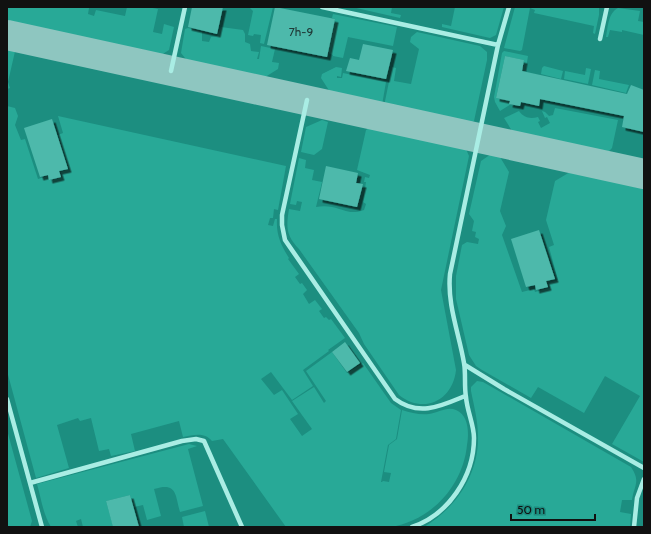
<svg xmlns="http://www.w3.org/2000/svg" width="651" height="534" font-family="Cabin,sans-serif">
<defs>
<filter id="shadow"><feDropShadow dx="3.5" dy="3.5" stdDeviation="0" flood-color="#0009"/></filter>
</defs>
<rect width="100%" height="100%" fill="#1c8e80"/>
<path fill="#28a997" d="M7,7H83L89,8L88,14L94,16L96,10L125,16L127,7H147L158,9L153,32L162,34L164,24L174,27L169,50L158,57L7,24Z
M249,7H273L264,44L260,43L261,35L254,34L253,36L248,35L253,11Z
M352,7H392L391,13L401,15L400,18Z
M455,7H504L496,35L490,38L442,27V24L451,26Z
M515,7H599V15L595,34L593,33L594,26L534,13L535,10L530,8L522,50L520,51L504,48Z
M618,8L640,11L638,21L644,22V35L622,30V32L610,30L608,37H606C608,27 608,13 618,8Z
M333,14L397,27L393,46L348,37L343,58L333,56V55L328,53L335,19L332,18Z
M221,27L243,30L245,34V42L250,44L251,51L259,52L257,59H259L261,46L275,49L272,62L279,63L278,69L262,79L189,63L181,53L185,29L188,28L202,32V41L209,42L211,37L217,36Z
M417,32L480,46L487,52V60L474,121L469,124L384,106L392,67L396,68L394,81L411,84L419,49L410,42L411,37Z
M7,45L16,47L8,82L10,88L7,89Z
M504,51L528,56L524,81L520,80L524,60L505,56L496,98L509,101V104H511L500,111L495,102L494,97L502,53Z
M544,66L563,71L561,79L541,74L542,68Z
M336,67L342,68L341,77L337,76V78H342L343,73L386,82L382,105L332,95L321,78L322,74Z
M586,68L591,69L588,84L564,79L565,71L585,75Z
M595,70L600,71L599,79L629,85L626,93L592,85Z
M7,106L15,108L18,116L15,125L21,140L25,139L38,179L48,176L50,180L62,177L61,172L69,169L58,135L63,133L58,116L286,166L278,210L274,209L273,218H270L268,225L273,226L275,219H277C276,235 281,245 289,258L288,259L299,274L295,277L300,284L302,283L307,290L303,294L309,304L315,300L322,309L319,311L324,318L326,317L329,320L331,319L345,338L328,350L329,351L303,370L313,386L292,400L271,372L261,379L274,395L282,390L298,414L290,419L302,436L312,429L292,401L314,387L324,403L326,401L306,371L332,352L347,373L363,363L391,403L401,410L396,439L388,445L381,482H382L383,481L389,482L391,473L384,472L389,445L397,439L402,410C411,413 420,415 429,414C438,413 447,406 456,410C469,415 469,434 467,445C463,486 431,521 390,527C379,528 367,527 356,527C333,527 309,527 286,527L223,439L212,441C204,432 194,435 183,437L179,421L131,434L135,451L111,456L109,449L99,451L91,418L80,421L78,418L57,425L69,468L36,478L7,371Z
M555,108L618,120L612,148C609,152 606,153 601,153L514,134L504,118L519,111C524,118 530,119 538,117L540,121L538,122L541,128L550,123L547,117L545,118L542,111L545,112L549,116L553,115Z
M322,120L328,122L322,149L314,155L301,152L306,127Z
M373,125L460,144L466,149L469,156L441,290L456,370C453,400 424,415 399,395L364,344L359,333L299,249C286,236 286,227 289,209L300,211L302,202L297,201L296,205L290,204L299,158L306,160L305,168L314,170L312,180L322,182L316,207C321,206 327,206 332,207C346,210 349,215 364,210L366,204L363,202L366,182H364L365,177L369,178L370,175L357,170L366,130Z
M494,152H497L509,172L500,211L506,226L502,235L522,292L534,289L535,292L550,288L549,283L558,280L549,247L554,245L546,220L555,181L575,169L644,184V462L612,444L640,396L605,376L584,413L538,387L531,398L482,370L476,366L469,355L456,299V276L462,245L467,242L478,244L479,239L475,237L476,232L472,231L474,221L469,214L481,161Z
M477,381L483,382L631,467C641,482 634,485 632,500H622L620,512L631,514L630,527H424C456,508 479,474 478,436C478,421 474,406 471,391V387Z
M7,430L32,521L30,527H7Z
M189,444L197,446L188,449L203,506L180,512C175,494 177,482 154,489L161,516L147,520L143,505L134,507L130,495L106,501L113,526L83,527L81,519L76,521L78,527H51C43,514 41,498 37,484Z
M205,511L209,527H184L182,517Z"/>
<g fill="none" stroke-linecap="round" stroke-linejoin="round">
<path stroke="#8ec6c0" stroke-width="30" d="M7,35L644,174"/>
</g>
<path fill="#4db9ab" filter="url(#shadow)" d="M192,7H223L217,34L188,27Z
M275,7L335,19L327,57L267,45Z
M363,44L393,50L386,79L346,71L350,58L359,60Z
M505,56L524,60L522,71L627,94L631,85L644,90V132L622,127L624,116L540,99L539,106L521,102L520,106L509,104L510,101L496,98Z
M52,119L68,169L59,171L61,177L49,180L48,175L40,177L24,128Z
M326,166L358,173L356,183L363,184L357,207L319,199Z
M539,230L555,279L546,281L548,287L536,290L535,285L526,287L511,239Z
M345,342L360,363L347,372L332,352Z
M130,495L139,527H113L106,501Z"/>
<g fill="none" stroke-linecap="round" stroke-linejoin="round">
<path stroke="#a9ede4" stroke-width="4.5" d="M322,7L498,45
M600,39L607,7
M171,71L185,7
M307,100L282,215V225L285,240L395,399C419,417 441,406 465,396
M465,365L504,389L644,468
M7,399L42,527
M30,483L182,441L196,439L204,441L242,527
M412,527C448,515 474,477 474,438C474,425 467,411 466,397C464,386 466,374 464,363C459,333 447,305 450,274L498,45L509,7
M634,527L637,498L644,479"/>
</g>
<g text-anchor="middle" stroke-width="3.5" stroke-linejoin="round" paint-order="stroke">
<g font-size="12" fill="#203b38">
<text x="301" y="36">7h-9</text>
</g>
</g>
<rect width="651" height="534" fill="none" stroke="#111111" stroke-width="16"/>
<path d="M511 514v6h84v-6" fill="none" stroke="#111111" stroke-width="2"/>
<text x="517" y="514" font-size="12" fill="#111111" stroke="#1c8e80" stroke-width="3" paint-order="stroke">50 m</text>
</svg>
